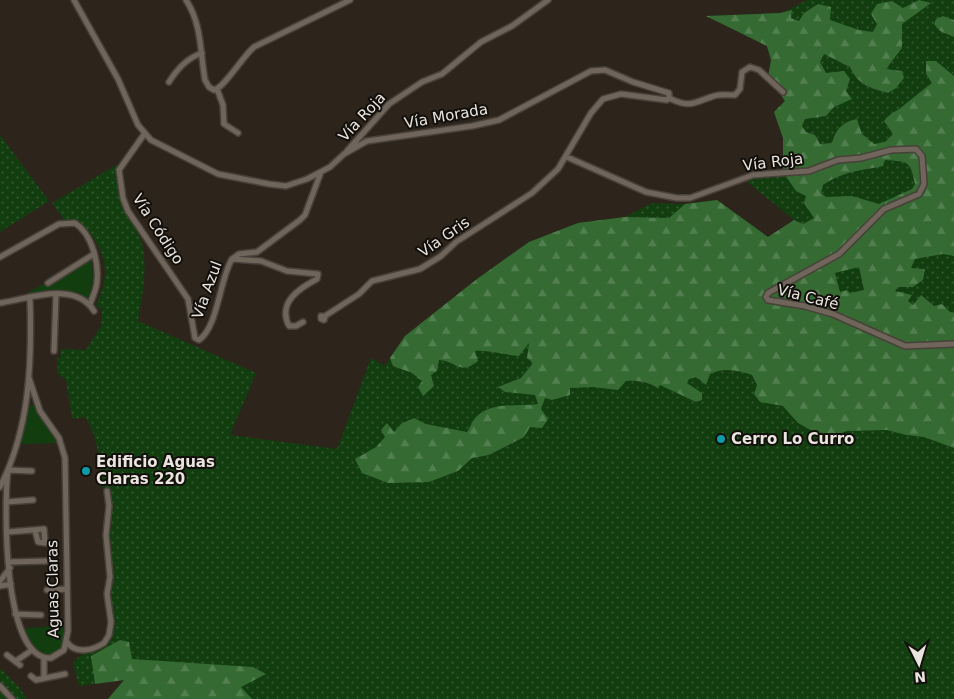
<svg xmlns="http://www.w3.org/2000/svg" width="954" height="699" font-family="'DejaVu Sans',sans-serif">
<defs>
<pattern id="grass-dots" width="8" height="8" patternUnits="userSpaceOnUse" patternTransform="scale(1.25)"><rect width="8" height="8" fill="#113d0f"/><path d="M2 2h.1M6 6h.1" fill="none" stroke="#345932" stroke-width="1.8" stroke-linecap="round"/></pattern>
<pattern id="forest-firs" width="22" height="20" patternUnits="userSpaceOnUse" patternTransform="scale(1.25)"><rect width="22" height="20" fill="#356a32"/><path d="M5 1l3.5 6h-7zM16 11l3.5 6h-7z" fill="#527f4f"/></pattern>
</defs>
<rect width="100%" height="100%" fill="#2d251c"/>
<path fill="url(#grass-dots)" d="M807,0H954V699H108L124,680L79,686L73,663C79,654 100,645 110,638L108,491L104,487H100C100,462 99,439 85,417L72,419L66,380L58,374L57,358H60L61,349L86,350L101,326L102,310L96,305C101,294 105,283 105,271C104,249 88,220 64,220L52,203L120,163C118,176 118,197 124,209C129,222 139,230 142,244C148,270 142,296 138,321L256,373L230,435L337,449L371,358L385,366L405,336L477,279L529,242L578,223L625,217L652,203L685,204L717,200L768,237L794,220L746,181L783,172V138L774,112L785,101L768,77L771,60L767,46L706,16L782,13Z
M0,135L49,201L0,232Z
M0,668L19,687L27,699H0Z"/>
<path fill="url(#forest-firs)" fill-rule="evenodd" d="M919,0L931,3L902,24V48L886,69L902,71L904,78L896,88L888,93C870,88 858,85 850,67L824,54L820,62L826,73L844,71L850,79L846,91L852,99L834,107L826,116L805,119L802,126L806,132L815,135L820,144L832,143C836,129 842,122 857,119L862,134L874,144L885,142L893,134L884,121C890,113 896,112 903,106C913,98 922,90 932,83L926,74V61H936L954,76V256L943,254L915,259L911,268L925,269L923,280L913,287H898L895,291L912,295L908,301L913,305L921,295L934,306L942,304L950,312L954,313V448L924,437L906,435L887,430L847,431L836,435L818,434L798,423L783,406L760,402L754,394L757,385L752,375C738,370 723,367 710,374L706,385L696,377L689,379L687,383L702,393V400L696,402L660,385L658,388C648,382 638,380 626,381L618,390L593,387L570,388V395L552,400L545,398L541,409L548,419L542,428L530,427L524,437L489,455L472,458L458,471L429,482L388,483L362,473L355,459L376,447L385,437L381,430L387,423L394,432L401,424L414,418L426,424L467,432C470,428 473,419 477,416C494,401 519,407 538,404L535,395L505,392L498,387L521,378L533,363L527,358L529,343L519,356C504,355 490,350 475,351L478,361C459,376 457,361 439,360L437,371L431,375L434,386L423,396L418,387L422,381L412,373L393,366L390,358L405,336L477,279L529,242L578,223L625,217L669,218L685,204L717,200L768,237L794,220L803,224L814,218L804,203L806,196L796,191L783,172V138L774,112L785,101L768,77L771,60L767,46L706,16L780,13L792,10L791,18L799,21L804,13L818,4L831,7L830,20L859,30L873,32L877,24L871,14L877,4L892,1L903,8ZM885,160C909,162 910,160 915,184L912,189L879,204L852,196L826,197L821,193L823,185C844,171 859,171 883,166ZM859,267L864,290L850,293L847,290L840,292L835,273Z
M943,16L954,20V37L940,31L934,24L936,19Z
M120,640L129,642L132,659L253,667L266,674L241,687L252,699H108L124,680L95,684L91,656Z"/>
<path fill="#113d0f" d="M92,259L93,283L87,301L68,293L29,297L27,293L45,283L52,284Z
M31,405H35L40,417L58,443L21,444L27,408Z
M66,626L63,647L56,655L49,656L33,647L23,628Z"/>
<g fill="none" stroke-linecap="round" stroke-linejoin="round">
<defs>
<path id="minor" d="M74,0L118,79L138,125L151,140L218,174L269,184L286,186L307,179L330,167L344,154L367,141L472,126L499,120L591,71L605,70L633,82L669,93V98C691,109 694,102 714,96C721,94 728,95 735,95L740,89L742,72L750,67L759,70L783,92
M186,0C202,24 200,52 205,80L209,87L214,90C224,88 243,56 254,47L350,0
M169,82C177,69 187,58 202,53
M217,89L223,105L224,124L238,133
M145,133L119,170L123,198L128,211L188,299L195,338L199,340C218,327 220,278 232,259L239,254L257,252L300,220L305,215L321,172
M347,151L389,104L422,82L442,74L481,42L512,26L548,0
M567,157L646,192L677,198H690L753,175L809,171L838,160L861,158L891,150L916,149L922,156L924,184L919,194L884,209L839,254L768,293L766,297L768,300L805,306L833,314L905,346L954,344
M0,257L59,224L75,223C92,234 99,263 97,281C97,289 92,297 90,305
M233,259L261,261L287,271L318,274L317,279C300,288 277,302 289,326H296L303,322
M48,283L94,254
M0,303C28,299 75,280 94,311
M321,316L325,317L324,320L321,319Z
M325,316L359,294L372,281L420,269L441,256L456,242L532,193L558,169L591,113L603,99L621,94L667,100L669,98
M54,351L56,294
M8,470C4,503 2,661 51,658L64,650L68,631L65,458L59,438L40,411L29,378
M8,470L32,471
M0,487C30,428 32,363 30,298
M6,502L33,500
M8,532C20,531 32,530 44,529L45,543L38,542L35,530
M10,562L46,561
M0,581L10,568
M0,586L11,584
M47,590L67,589
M15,614L41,615
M67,642C76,655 93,650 104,643L109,635L111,622L107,594L110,577L106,535L109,506L107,491
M7,655L20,665
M16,661L32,650
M31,676L36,680L65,674
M44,678V658
M0,686L12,699"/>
</defs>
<use href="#minor" stroke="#48413a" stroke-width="8"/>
<use href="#minor" stroke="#6f655b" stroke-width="5"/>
</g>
<g fill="#0f9aa8" stroke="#120f0b" stroke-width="2">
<circle cx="721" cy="439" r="5"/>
<circle cx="86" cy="471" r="5"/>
</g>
<g text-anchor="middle" stroke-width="4" stroke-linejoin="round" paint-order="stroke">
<g font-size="15" fill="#e9e4de" stroke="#120f0b">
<text transform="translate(446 116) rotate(-10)" y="5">Vía Morada</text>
<text transform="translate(362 117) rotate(-47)" y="5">Vía Roja</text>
<text transform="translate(773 162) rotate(-7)" y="5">Vía Roja</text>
<text transform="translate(158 229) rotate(57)" y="5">Vía Código</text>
<text transform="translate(444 237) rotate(-35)" y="5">Vía Gris</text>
<text transform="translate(207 290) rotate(-70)" y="5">Vía Azul</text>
<text transform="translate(808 297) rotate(14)" y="5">Vía Café</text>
<text transform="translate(53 589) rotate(-91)" y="5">Aguas Claras</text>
</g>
<g font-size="15" font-weight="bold" fill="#e9e4de" stroke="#120f0b" text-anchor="start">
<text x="731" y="444">Cerro Lo Curro</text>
<text x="96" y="467">Edificio Aguas<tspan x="96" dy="17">Claras 220</tspan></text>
</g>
</g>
<g transform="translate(919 664) rotate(175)" stroke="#120f0b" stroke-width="4" paint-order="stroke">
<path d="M0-4L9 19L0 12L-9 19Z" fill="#e9e4de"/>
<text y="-8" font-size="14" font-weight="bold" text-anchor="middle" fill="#e9e4de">N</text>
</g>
</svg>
